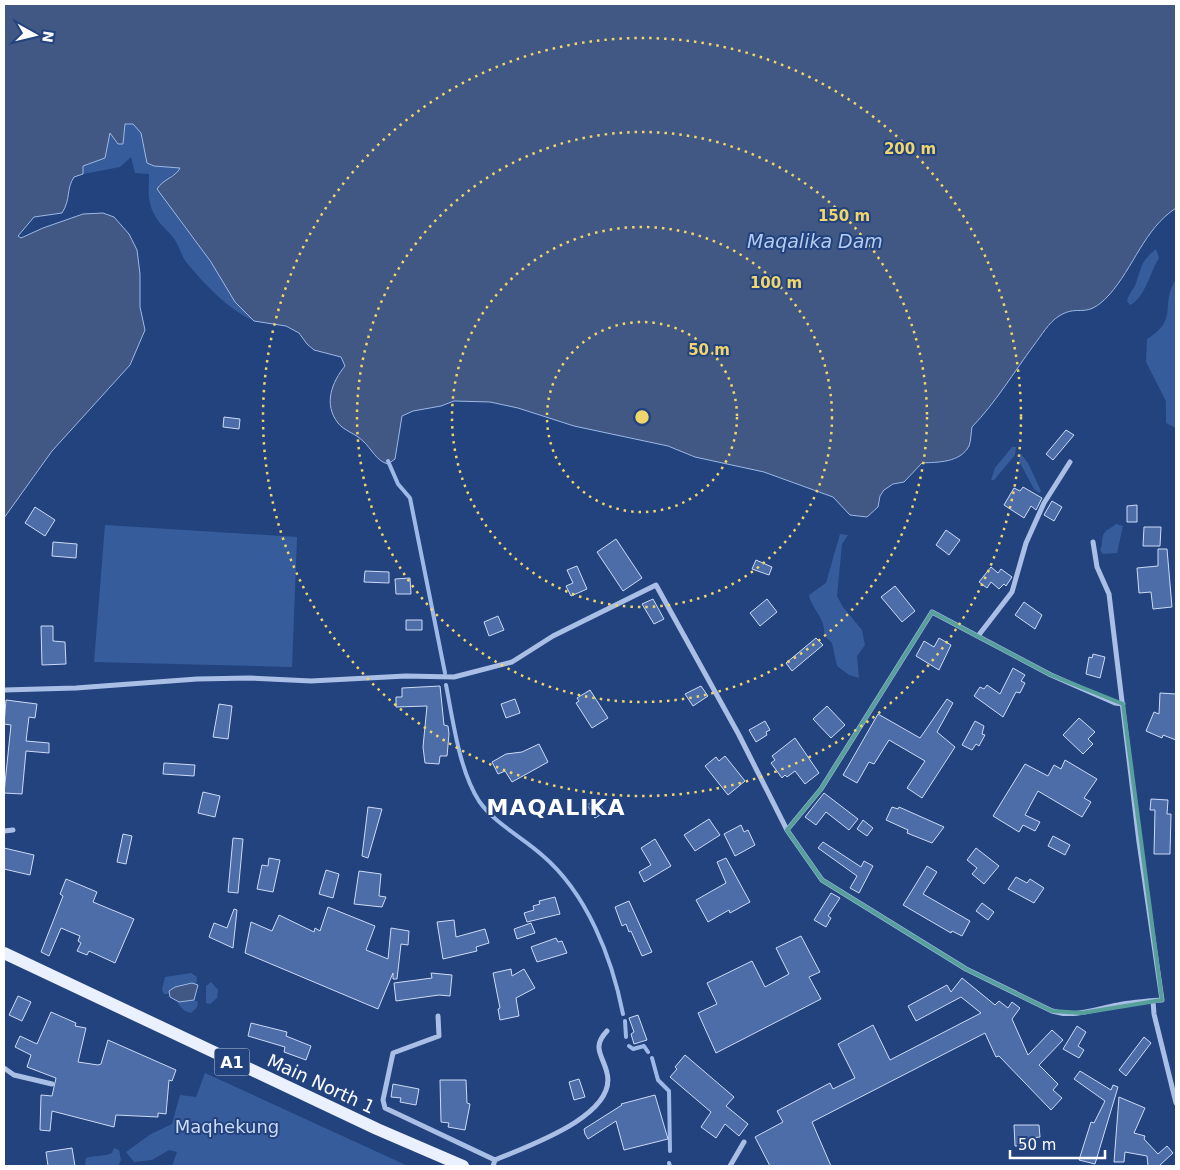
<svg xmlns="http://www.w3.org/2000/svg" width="1180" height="1170" font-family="'DejaVu Sans',sans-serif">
<rect width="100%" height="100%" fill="#23437f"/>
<path fill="#375c9c" d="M125,124H133L141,133L147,163L180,168L177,174L170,176L180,221L211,262L235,302L254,321C228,309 205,285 187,263C181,256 179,244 172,236C165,228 158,223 153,212C147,199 149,188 149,174L135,173L131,157L120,167L83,174V166L105,158L110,133L118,143L122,144Z
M1156,249L1159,258C1150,272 1145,298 1130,305L1127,301C1129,293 1134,289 1136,283C1142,266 1141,261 1156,249Z
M1176,279V428L1166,423V401L1146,362L1147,339C1180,319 1159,306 1176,279Z
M1012,447H1016L1015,455L994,480H991L995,468Z
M1021,454L1028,463L1041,491L1039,493L1034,489L1019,461Z
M1116,524L1123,526L1117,553L1103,554L1100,550C1103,545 1101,542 1103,536C1104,530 1112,528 1116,524Z
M105,525L297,537L292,667L94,662Z
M840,534L848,535L842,544L837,596L843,607L862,630L865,645L857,656L859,678L849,675L837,666L832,643L824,635C826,618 812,610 809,595L826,583Z
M191,973L197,977L196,985C188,982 173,987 169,994H164L162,990L165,977Z
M211,982L218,990L217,998L210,1004L206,1003V986Z
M194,1000L198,1002L197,1007L191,1013L185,1011L178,1004L179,1002Z
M205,1073L408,1166H172L177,1152L169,1150L152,1160L134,1162L126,1152L151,1134L172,1124L180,1095L196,1097Z
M114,1148L119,1150L121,1160L118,1166H85L86,1158C95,1155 103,1157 112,1153Z"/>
<path fill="#415884" stroke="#9db9e7" d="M4,4H1176V208C1144,229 1134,267 1109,295C1085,321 1080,303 1059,316C1049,322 1041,336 1034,345C1014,372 996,402 972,427C971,433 971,441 969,446C960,463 938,462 922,463L904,482L893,484L884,490L880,496L878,507L867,517L850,515L833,497L764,472L695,457L668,446L574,426L518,408L490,402L454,401L441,406L413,411L402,416L395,459L388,464C376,461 372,449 363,441C356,434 343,430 338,423C323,404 332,382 345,366L341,357L314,350L307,344L299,333L286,326L254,321L235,302L211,262L157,189C163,179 176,177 180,168L154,166L147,163L141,133L133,124H125L123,144H118L110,133L105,158L83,166V174L74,177C66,189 71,199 62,213L34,217L18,236L21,238L43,228L83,214L103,213L114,217L129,234L137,250L140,274V307L145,330L130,365L52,451L4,518Z
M192,983L198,985L194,1000L179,1002L170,997L169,991L175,987Z"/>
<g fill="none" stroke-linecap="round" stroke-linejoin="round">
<path stroke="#9db9e7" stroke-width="4" d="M388,461L398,484L410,498L445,673
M446,685C453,720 459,770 479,801C494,823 522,837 542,855C587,893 612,958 623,1014
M625,1021L626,1037
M629,1046L633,1049L644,1046L648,1052
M652,1058L658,1080L669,1091L670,1151
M669,1163L670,1166"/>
</g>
<path fill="#4c6da8" stroke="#ccdbf5" d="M224,417L240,419L239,429L223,427Z
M1066,430L1074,435L1053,460L1046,454Z
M1023,487L1042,498L1036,510L1031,506L1024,518L1004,505L1014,488L1020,491Z
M1052,501L1062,507L1054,521L1044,515Z
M1137,505V522H1127V506Z
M35,507L55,520L45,536L25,523Z
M1144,527H1161L1160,546H1143Z
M946,530L960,540L949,555L936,545Z
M616,539L642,578L623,591L597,552Z
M53,542L77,544L76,558L52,556Z
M1158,549H1167L1172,607L1153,609L1151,592L1139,593L1137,568L1158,566Z
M756,560L772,567L769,575L752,569Z
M577,566L587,589L571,596L566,586L573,583L567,570Z
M991,567L998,573L1001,569L1012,577L1006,586L1004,584L999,589L991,582L987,588L979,582Z
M365,571L389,572V583L364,582Z
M410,578L411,594H396L395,579Z
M895,586L915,611L902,622L881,597Z
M653,599L664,619L654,624L642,604Z
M767,599L777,612L760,626L750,613Z
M1024,602L1042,615L1035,629L1015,615Z
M498,616L504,630L489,636L484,622Z
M406,620H422V630H406Z
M41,626H53V641L65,642L66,664L42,665Z
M816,638L823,645L792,671L786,663Z
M939,638L951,645L939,670L916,656L924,641L934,647Z
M1093,654L1105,657L1100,678L1086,674L1089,657L1092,658Z
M1013,668L1025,675L1021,681L1025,683L1020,693L1016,692L1003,717L974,696L980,687L984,689L987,685L1000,694Z
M440,686L444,725L448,726L449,734L447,756H440L439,764L425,763L423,747L427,706L396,707V697H402V688Z
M701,686L708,696L693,706L685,694Z
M590,690L608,718L592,728L576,703L579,701L577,698Z
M1160,693L1176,694V740L1163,735L1162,738L1146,731L1154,712L1159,714Z
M515,699L520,713L506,718L501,704Z
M947,699L953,703L937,732L955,747L922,798L907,788L925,761L889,740L874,764L869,762L857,783L843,775L878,714L920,738Z
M6,700L37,704L35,718L29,717L26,741L49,743V753L26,751L22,794L4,793L11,725L4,724Z
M219,704L232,706L228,739L213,737Z
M827,706L845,725L831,738L813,719Z
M1079,718L1095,732L1088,739L1093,744L1083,754L1063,735Z
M765,721L770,730L766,732L767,735L756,742L749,730Z
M975,721L984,726L982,734L985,735L979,746L976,744L972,750L962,745Z
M795,738L819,773L805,784L795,771L787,777L785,775L782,778L771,763L775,760L772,756Z
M539,744L548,762L512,782L505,771L498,774L492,762L506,754L522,752Z
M725,756L745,781L728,795L705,766L716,757L719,761Z
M1065,760L1097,779L1084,798L1091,802L1082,817L1038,791L1025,815L1040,822L1035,831L1023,825L1019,832L993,816L1025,764L1048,776L1054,765L1061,769Z
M164,763L195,765L194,776L163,774Z
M203,792L220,796L215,817L198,813Z
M824,793L858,819L849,830L826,812L816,825L805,817Z
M597,799L605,812L595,818L587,805Z
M1151,799L1168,800L1167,814H1171L1170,854H1154L1155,810H1150Z
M368,807L382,809L368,858L362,856Z
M892,807L898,809L899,807L944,827L932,843L907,833L908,830L886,820Z
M709,819L720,835L695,851L684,835Z
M863,820L873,828L867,836L857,829Z
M741,825L744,832L748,830L755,845L735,856L724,834Z
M123,834L132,836L126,864L117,862Z
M1053,836L1070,845L1065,855L1048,846Z
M233,838L243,839L238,893L228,892Z
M655,839L671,866L644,882L639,872L651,865L641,848Z
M823,842L861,867L864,861L873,866L859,893L850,888L857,876L818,848Z
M4,848L34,855L30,875L4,869Z
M976,848L999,866L984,884L972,874L977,868L967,860Z
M269,858L280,860L273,892L257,889L262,865L268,866Z
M726,858L750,902L730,913L729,910L708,922L696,900L726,883L717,862Z
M927,866L937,872L923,894L970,921L962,936L952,931L951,933L903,905Z
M326,870L339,874L333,898L319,894Z
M359,871L381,874L379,896L386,897L382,907L354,904Z
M1016,877L1027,883L1030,879L1044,888L1034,903L1008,889Z
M66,879L97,892L93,902L134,919L115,963L89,951L87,955L77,951L81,943L78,941L80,936L61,928L49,956L41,952L63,896L60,894Z
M831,893L840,898L828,916L831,918L826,927L814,920Z
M555,897L560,914L527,922L524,913L534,910L533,906L540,904L539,901Z
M629,901L652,952L642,956L631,931L629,932L626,924L622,926L615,907Z
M982,903L994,912L988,920L976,911Z
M328,907L375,926L366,950L388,959L391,928L409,931L408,945L401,944L397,979H393V973L378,1009L245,953L251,922L272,931L279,915L314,932L315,928L320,931Z
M234,909L237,910L233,948L209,937L214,923L227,928Z
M454,920L456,937L485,929L489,943L476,947L477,951L443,959L437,922Z
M531,923L535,933L517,939L514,929Z
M801,936L820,972L809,977L821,999L716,1053L698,1013L717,1004L707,983L752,961L765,987L789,974L776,948Z
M556,938L558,942L562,941L567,953L537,962L531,947Z
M511,969L512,976L524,969L535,988L516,998L519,1016L500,1020L498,1009L500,1008L493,973Z
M431,973L452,975L450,996L439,995L396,1001L394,983L432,978Z
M962,978L995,1005L999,1001L1008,1008L1012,1002L1020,1008L1012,1019L1028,1055L1052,1030L1063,1040L1039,1065L1058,1084L1053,1090L1062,1098L1051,1110L999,1056L996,1057L985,1033L812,1122L831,1166H770L755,1137L783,1122L777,1111L830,1083L833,1089L855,1078L838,1044L873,1025L890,1060L981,1013L961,997L916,1021L908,1006L947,985L951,992Z
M18,996L31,1002L22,1021L9,1015Z
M51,1012L76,1023L75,1026L86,1028L78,1062L98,1065L101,1064L108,1040L176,1070L172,1081L169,1080L166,1114L158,1113V1117L116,1115L114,1127L52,1111L50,1131L40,1130L41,1095L52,1096L56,1078L27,1067L31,1055L15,1047L20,1036L37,1044Z
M638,1015L647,1040L634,1044L631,1034L634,1032L629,1018Z
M251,1023L287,1032L286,1036L311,1046L306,1060L284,1052L285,1047L248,1036Z
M1077,1026L1086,1032L1078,1046L1084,1050L1079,1058L1063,1049Z
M1144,1037L1151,1043L1126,1076L1119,1070Z
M685,1055L734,1097L726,1106L748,1124L739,1136L725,1124L716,1138L701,1127L711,1112L670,1077L677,1069L675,1067Z
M1080,1071L1111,1090L1113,1085L1118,1087L1095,1164L1079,1160L1091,1122L1094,1123L1105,1101L1074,1079Z
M579,1079L585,1097L574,1100L569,1082Z
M440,1080H466L467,1103L470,1104L465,1130L448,1127L449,1123L441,1122Z
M393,1084L419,1089L416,1105L400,1102L401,1098L391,1097Z
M655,1095L668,1139L624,1150L616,1121L588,1139L585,1134L584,1129L622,1105L621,1104Z
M1119,1097L1145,1108L1134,1133L1145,1136L1144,1139L1158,1154L1167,1146L1173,1153L1159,1166H1148L1147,1156L1125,1152L1124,1162H1114Z
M1014,1125H1039L1040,1137L1031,1138V1146H1015Z
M72,1148L75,1166H48L46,1152Z"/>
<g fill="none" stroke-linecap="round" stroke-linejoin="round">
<path stroke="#a9bfe6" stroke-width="5" d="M978,636L1012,592L1026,543L1044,503L1070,462
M4,690L76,688L197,679L249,678L311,681L406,676L454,677L512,662L553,636L656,585L739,735L787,830L821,789L932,612L1051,675L1115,703L1123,704
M787,830L822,880L966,969L1052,1011C1075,1018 1095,1009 1118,1005C1132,1002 1147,1001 1162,1000L1139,842L1109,594L1097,567L1093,542
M4,831L13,830
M1153,1001L1154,1014L1176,1103
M438,1016L439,1036L393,1053L383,1100L385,1108L495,1160
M4,1068L14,1075L52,1084
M493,1166L495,1160C525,1147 618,1116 607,1073C603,1055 591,1048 607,1031
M730,1166L744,1142"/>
<path stroke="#eaf0fd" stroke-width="12" d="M4,953L377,1129L463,1166"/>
</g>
<path fill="none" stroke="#579f9a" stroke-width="4" stroke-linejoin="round" d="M932,612L1051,675L1123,704L1162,1000L1082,1013L1052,1011L966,969L822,880L787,830L821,789Z"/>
<g fill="none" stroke="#f1d66c" stroke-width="2.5" stroke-dasharray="2.5 5">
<circle cx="642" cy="417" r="95"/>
<circle cx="642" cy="417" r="190"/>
<circle cx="642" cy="417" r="285"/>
<circle cx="642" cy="417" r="379"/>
</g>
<g text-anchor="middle" stroke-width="4" stroke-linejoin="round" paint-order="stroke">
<rect fill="#23437f" stroke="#bdc7d9" stroke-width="1" x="214.5" y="1048.5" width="35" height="27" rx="4"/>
<g font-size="16" font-weight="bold" fill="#fff">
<text x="232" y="1068">A1</text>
</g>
<g font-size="18" fill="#fff" stroke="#23437f">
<text transform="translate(321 1084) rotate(25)" y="6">Main North 1</text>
</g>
<g font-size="18" fill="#ccdbf5" stroke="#23437f">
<text x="227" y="1133">Maqhekung</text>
</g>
<g font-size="19" font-style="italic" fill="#b4caee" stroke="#23437f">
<text x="815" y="248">Maqalika Dam</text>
</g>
<g font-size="22" font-weight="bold" letter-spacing="1" fill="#fff" stroke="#23437f">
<text x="556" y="815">MAQALIKA</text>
</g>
</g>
<circle cx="642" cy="417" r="8" fill="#f1d66c" stroke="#23437f" stroke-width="2.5"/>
<g font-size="15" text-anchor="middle" font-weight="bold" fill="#f1d66c" stroke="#23437f" stroke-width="4" stroke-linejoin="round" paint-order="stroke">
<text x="910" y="154">200 m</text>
<text x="844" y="221">150 m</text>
<text x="776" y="288">100 m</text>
<text x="709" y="355">50 m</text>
</g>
<rect width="1180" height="1170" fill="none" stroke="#ffffff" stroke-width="10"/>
<g transform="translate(35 35) rotate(98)" stroke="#23437f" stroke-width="4" paint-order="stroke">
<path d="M0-4L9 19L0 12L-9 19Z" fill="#ffffff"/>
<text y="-8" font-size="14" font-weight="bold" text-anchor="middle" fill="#ffffff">N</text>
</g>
<path d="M1010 1150v8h95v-8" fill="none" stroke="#ffffff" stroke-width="2.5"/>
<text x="1018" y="1150" font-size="15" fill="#ffffff" stroke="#23437f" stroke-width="4" paint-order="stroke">50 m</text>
</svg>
